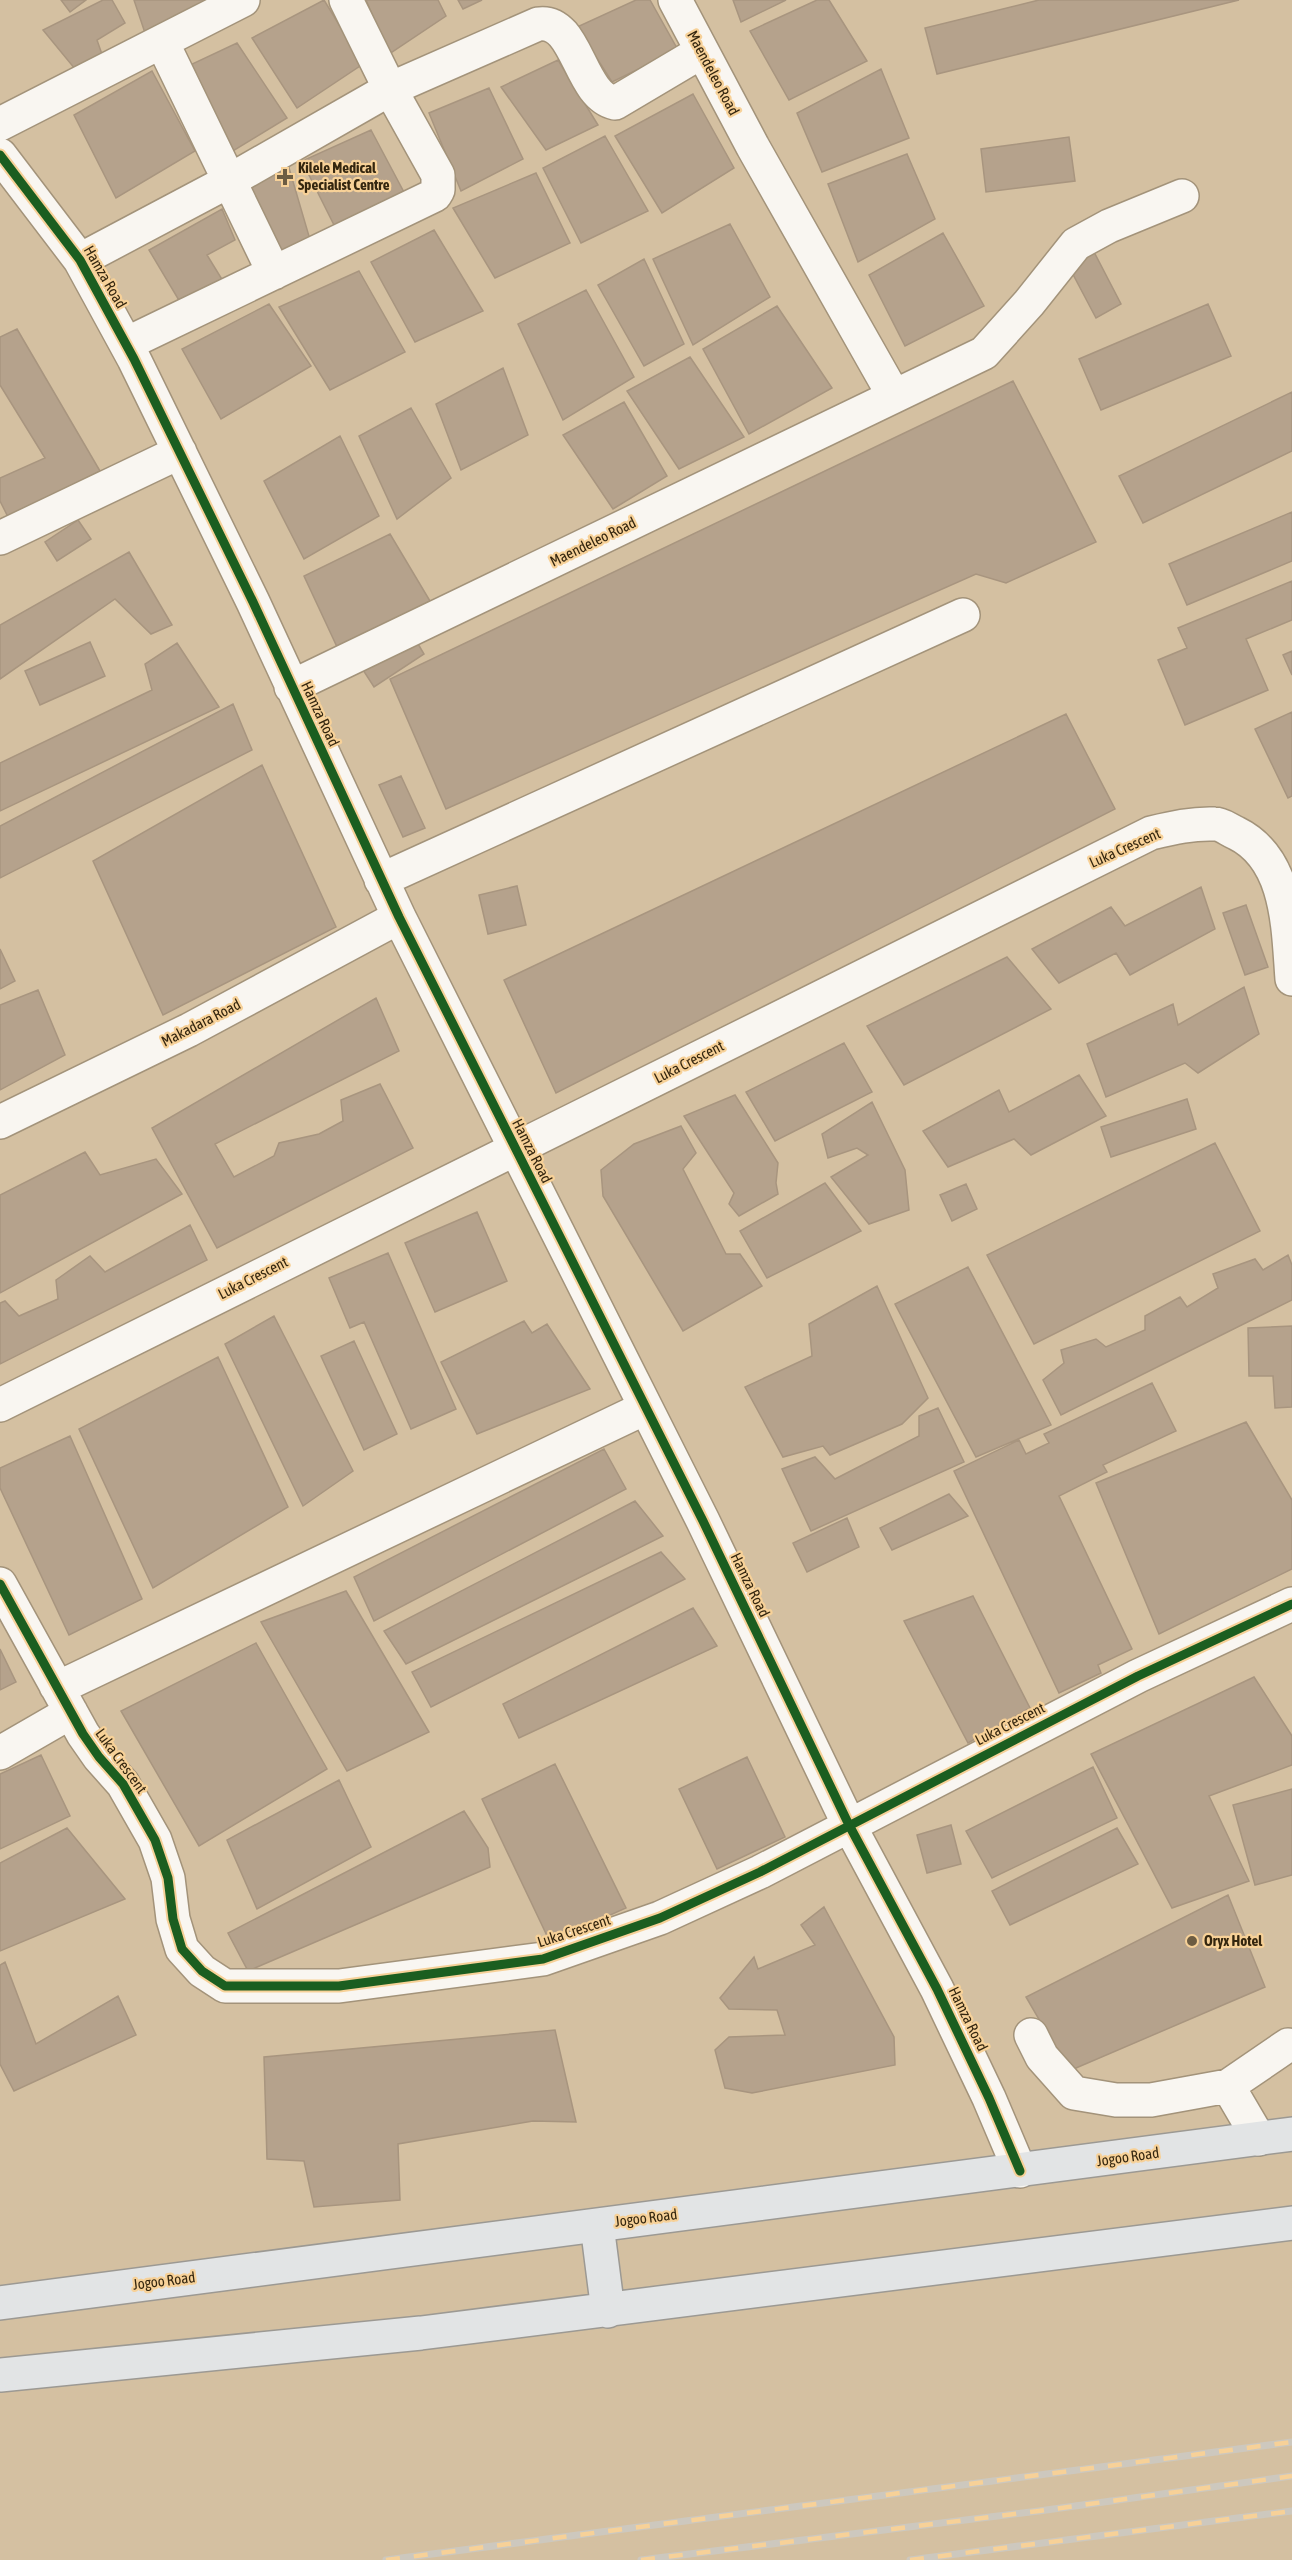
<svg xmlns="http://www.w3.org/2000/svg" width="1292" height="2560" font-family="'Asap Condensed',sans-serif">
<rect width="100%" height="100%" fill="#d4c0a1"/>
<path fill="#b5a28c" stroke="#a8957f" stroke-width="1.5" d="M61,0H86L70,12Z
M103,0H112L125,23L97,40L104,60L75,69L43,30Z
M134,0H213L145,33Z
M324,0L363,64L297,108L252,38Z
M366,0H438L446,16L389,54Z
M458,0H482L463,9Z
M636,0H650L678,50L612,82L577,27Z
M733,0H786L741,22Z
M817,0H829L867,61L789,100L750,31Z
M1039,0H1239L937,74L925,28Z
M237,43L287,118L228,154L190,65Z
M558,60L598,125L546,150L501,87Z
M881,69L909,138L822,172L797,113Z
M152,71L195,151L116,198L74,115Z
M489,88L523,159L461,191L429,113Z
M693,94L734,168L662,213L615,136Z
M371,130L406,196L338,233L302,161Z
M605,136L648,211L581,243L543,168Z
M1069,137L1075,181L986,192L981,149Z
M907,154L935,219L858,262L828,184Z
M287,161L311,243L274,259L247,179Z
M536,173L570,243L495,278L453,208Z
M222,209L235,240L207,255L223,281L180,302L149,250Z
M730,224L770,297L693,345L653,259Z
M434,230L483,311L415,342L371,262Z
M943,233L984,306L905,346L869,275Z
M1093,250L1121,304L1096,318L1067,263Z
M644,259L684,344L644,366L598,285Z
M359,271L405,352L330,390L279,307Z
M586,290L634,377L563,420L518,324Z
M269,304L311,366L221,419L182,349Z
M1208,304L1231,356L1101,410L1079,359Z
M777,306L832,388L749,434L703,349Z
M17,329L100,471L8,517L0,501V478L45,458L0,385V337Z
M690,357L744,437L679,469L627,391Z
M503,368L528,435L461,470L436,404Z
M1013,381L1096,542L1006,583L976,574L446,809L390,679Z
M1292,392V451L1143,523L1119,476Z
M624,402L667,476L613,509L563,435Z
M411,408L451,478L397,519L359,436Z
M340,436L379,516L304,559L264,481Z
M1292,512V561L1187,605L1169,564Z
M78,520L91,539L57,561L45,542Z
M390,534L430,601L338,649L304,576Z
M129,552L172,625L151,634L115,599L0,679V625Z
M1292,581V620L1246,639L1268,690L1185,725L1158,660L1187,648L1178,628Z
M414,637L424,654L374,687L363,670Z
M90,642L105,676L40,705L25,671Z
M177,643L219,707L0,811V763L152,690L145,664Z
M1292,651V675L1283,655Z
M233,704L252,750L0,878V826Z
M1292,712V796L1288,798L1255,729Z
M1066,714L1115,809L556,1093L504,980Z
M262,765L336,927L163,1015L93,861Z
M401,776L425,828L403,837L379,785Z
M517,886L526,925L488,934L479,895Z
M1201,887L1215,929L1130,975L1116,953L1059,983L1032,949L1111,907L1125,926Z
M1246,905L1268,967L1245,975L1223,913Z
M0,949L15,981L0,989Z
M1007,957L1051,1009L904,1085L867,1026Z
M1244,987L1259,1034L1198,1073L1185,1063L1106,1097L1087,1044L1173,1004L1178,1025Z
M38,990L65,1055L0,1090V1005Z
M376,998L399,1051L215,1144L234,1177L274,1156L279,1143L319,1134L343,1121L341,1100L380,1084L413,1148L217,1248L152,1128Z
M844,1043L872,1092L775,1141L746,1092Z
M1079,1075L1106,1116L1031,1155L1014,1139L948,1167L923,1131L999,1090L1009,1112Z
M735,1095L778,1163L776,1183L778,1194L739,1216L729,1204L734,1193L684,1116Z
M1187,1099L1196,1129L1111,1157L1101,1127Z
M872,1102L905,1170L909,1210L869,1224L831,1177L868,1155L857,1148L828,1158L822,1134Z
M681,1126L696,1153L683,1169L726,1254H740L762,1286L683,1331L603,1196L601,1170L634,1144Z
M1215,1143L1260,1231L1034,1344L987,1255Z
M85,1152L100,1175L156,1159L182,1194L0,1293V1195Z
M825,1183L861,1231L767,1278L740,1231Z
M966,1184L977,1209L952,1221L940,1195Z
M477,1212L507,1281L435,1312L405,1243Z
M190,1225L207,1260L0,1364V1303L5,1301L19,1316L58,1299L56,1280L90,1256L105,1272Z
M388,1253L456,1409L411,1429L364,1322L350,1328L329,1278Z
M1288,1255L1292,1265V1300L1061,1415L1043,1380L1064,1363L1061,1350L1096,1339L1106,1347L1145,1330V1316L1180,1297L1187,1307L1218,1288L1213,1274L1255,1259L1263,1270Z
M968,1267L1051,1425L976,1457L895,1304Z
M877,1286L928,1398L902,1424L830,1455L823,1446L783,1457L745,1387L812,1356L809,1324Z
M274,1316L353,1471L303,1506L225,1344Z
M524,1321L532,1333L547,1324L590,1389L477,1434L441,1362Z
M1292,1326V1407L1275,1408L1273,1376H1249L1248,1328Z
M354,1341L397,1434L364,1450L321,1356Z
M218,1357L288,1507L153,1588L79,1429Z
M1152,1383L1176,1431L1103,1465L1107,1472L1059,1496L1132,1649L1098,1665L1101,1673L1059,1693L954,1471L1019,1440L1026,1454L1049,1443L1044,1434Z
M938,1408L964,1462L811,1531L782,1469L815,1457L835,1479L919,1436V1416Z
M1246,1422L1292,1500V1569L1159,1634L1096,1483Z
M70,1436L142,1599L69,1635L0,1488V1468Z
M604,1449L626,1489L374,1621L354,1577Z
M949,1494L968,1516L892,1550L880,1528Z
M635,1501L663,1536L406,1664L384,1631Z
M847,1518L859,1547L807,1572L793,1543Z
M661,1552L685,1579L431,1707L412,1672Z
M346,1591L429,1732L347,1771L261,1622Z
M973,1596L1030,1708L968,1743L904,1621Z
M693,1608L717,1646L519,1738L503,1704Z
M256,1643L327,1769L199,1846L121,1711Z
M0,1649L16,1682L0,1690Z
M1254,1677L1292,1736V1765L1209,1796L1249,1881L1172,1908L1091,1754Z
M41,1755L70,1816L0,1849V1774Z
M747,1757L785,1837L717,1869L679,1789Z
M555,1764L626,1908L550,1942L482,1799Z
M1093,1767L1117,1818L992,1878L966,1831Z
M339,1780L371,1847L257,1909L227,1840Z
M1292,1789V1875L1255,1885L1233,1805Z
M464,1811L488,1848L490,1867L248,1971L228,1933Z
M951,1825L961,1864L927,1873L917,1835Z
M67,1828L125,1899L0,1951V1863Z
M1117,1828L1138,1864L1010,1925L992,1891Z
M1228,1895L1265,1987L1069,2071L1026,1997Z
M824,1907L894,2037L895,2065L752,2093L725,2088L715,2050L729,2037L785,2035L777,2010L729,2009L720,1998L754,1957L758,1969L815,1945L801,1925Z
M5,1962L36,2044L118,1996L136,2035L14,2091L0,2064V1965Z
M555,2030L576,2122L533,2121L398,2144L400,2200L314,2207L304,2161L267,2159L264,2057Z"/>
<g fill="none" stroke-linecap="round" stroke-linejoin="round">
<defs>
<path id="minor" d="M346,0L390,89L538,24C578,18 578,95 615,103L701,52
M675,0L753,147L894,396
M162,42L274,273
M0,124L243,0
M0,155L80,260L134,359L253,602L399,917L703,1521L849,1825L937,1989L989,2098L1020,2171
M80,260L229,181L390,89L438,175V190L435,195L126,344
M0,538L180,452
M291,687L984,353L1029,303L1076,244L1109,226L1182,196
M381,880L963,615
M0,1122L189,1030L399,917
M0,1405L1151,833C1172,828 1193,823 1215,824C1222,824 1229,830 1236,833C1289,859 1288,928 1292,979
M0,1584L83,1734L99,1757L123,1784L155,1840L168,1878L173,1919L182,1949L202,1971L225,1986H339L543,1959L660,1918L760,1872L1138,1676L1292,1604
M56,1686H62L645,1408
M0,1753L71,1712
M1031,2035L1042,2057L1074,2093L1116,2100H1151L1228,2086L1259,2139
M1228,2086L1288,2045"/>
<path id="major" d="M597,2225L608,2311
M0,2303L1292,2134
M0,2375L421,2333L1292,2223"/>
</defs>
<use href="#minor" stroke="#a3937a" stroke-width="36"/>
<use href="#major" stroke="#9c9993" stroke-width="36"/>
<use href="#minor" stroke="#f9f6f1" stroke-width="33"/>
<use href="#major" stroke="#e2e4e5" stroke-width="33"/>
<defs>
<path id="rail" d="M386,2560L1292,2442
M641,2560L1039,2511L1292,2476
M910,2560L1292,2511"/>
</defs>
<use href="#rail" stroke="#cdc8be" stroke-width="7"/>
<use href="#rail" stroke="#f7d198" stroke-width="4.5" stroke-dasharray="14" stroke-linecap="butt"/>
<defs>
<path id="cycleway" d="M0,155L80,260L134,359L253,602L399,917L703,1521L849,1825L937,1989L989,2098L1020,2171
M0,1584L83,1734L99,1757L123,1784L155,1840L168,1878L173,1919L182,1949L202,1971L225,1986H339L543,1959L660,1918L760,1872L1138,1676L1292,1604"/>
</defs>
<use href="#cycleway" stroke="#f7d198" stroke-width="13"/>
<use href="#cycleway" stroke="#1b5e20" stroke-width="9"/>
</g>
<g fill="#6c5c42" stroke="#f7d198" stroke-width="2">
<path d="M282 168h6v6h6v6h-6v6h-6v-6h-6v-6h6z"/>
<circle cx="1192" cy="1941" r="6"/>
</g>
<g text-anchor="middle" stroke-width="4.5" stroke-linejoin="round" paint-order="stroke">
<g font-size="15" fill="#34260f" stroke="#f7d198">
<text transform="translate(713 73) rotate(62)" y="5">Maendeleo Road</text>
<text transform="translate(105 277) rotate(60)" y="5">Hamza Road</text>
<text transform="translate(593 542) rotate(-26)" y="5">Maendeleo Road</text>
<text transform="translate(320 714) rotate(65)" y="5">Hamza Road</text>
<text transform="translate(1125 848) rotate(-24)" y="5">Luka Crescent</text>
<text transform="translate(201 1023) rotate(-27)" y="5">Makadara Road</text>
<text transform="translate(689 1062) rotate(-27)" y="5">Luka Crescent</text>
<text transform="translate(532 1151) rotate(63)" y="5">Hamza Road</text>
<text transform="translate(253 1278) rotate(-27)" y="5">Luka Crescent</text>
<text transform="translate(750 1585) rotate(64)" y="5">Hamza Road</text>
<text transform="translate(1010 1724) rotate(-27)" y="5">Luka Crescent</text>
<text transform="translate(121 1761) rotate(54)" y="5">Luka Crescent</text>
<text transform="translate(574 1931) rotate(-18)" y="5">Luka Crescent</text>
<text transform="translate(968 2019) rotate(64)" y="5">Hamza Road</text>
<text transform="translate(1128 2157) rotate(-8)" y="5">Jogoo Road</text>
<text transform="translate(646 2218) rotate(-7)" y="5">Jogoo Road</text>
<text transform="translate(164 2281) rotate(-7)" y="5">Jogoo Road</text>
</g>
<g font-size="15" font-weight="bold" fill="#34260f" stroke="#f7d198" text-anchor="start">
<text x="298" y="173">Kilele Medical<tspan x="298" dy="17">Specialist Centre</tspan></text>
<text x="1204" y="1946">Oryx Hotel</text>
</g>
</g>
</svg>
